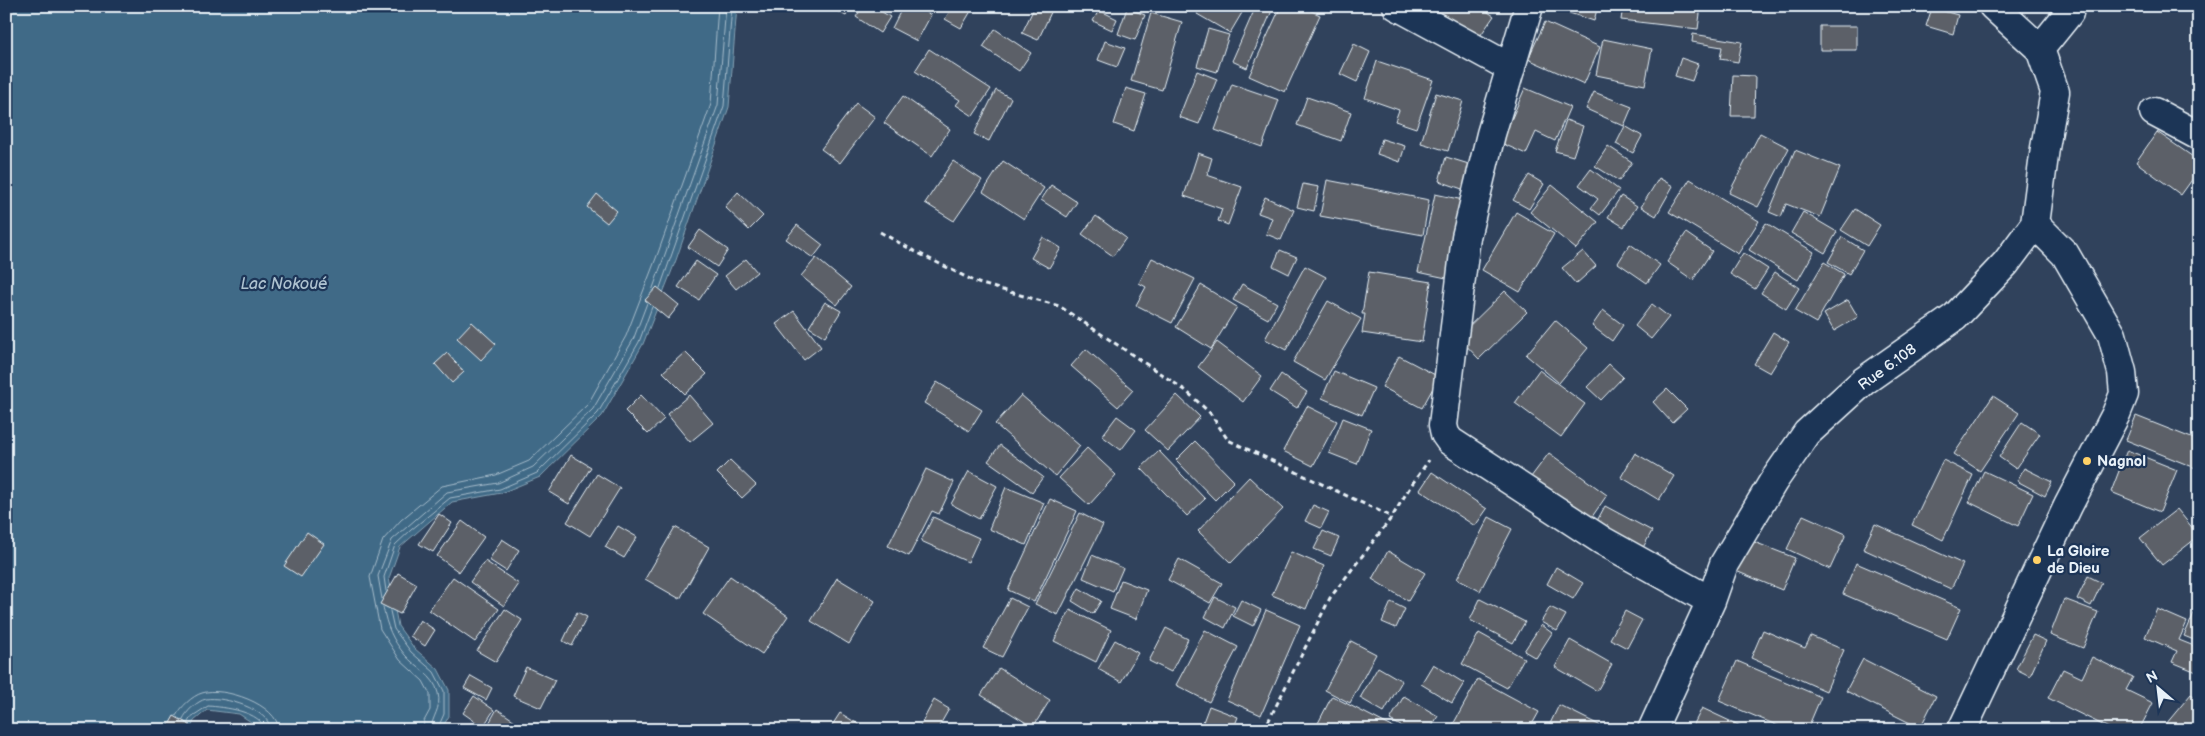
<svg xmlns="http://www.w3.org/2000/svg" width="2205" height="736" font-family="'Balsamiq Sans',sans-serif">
<rect width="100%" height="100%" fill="#30425c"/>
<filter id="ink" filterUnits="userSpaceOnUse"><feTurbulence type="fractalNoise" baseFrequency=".02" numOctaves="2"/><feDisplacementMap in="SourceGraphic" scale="10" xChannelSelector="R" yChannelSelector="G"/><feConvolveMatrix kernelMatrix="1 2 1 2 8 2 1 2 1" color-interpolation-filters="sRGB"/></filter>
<g filter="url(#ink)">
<path fill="#416b87" stroke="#84a1b4" d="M6,6H737L729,107L676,260L643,344L602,416L540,477L501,493L452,502L400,547L389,578L398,626L414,648L438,669L449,690V716L441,730H263L239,714L207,710L194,721L190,730H6Z"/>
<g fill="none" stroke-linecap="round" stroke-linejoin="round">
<path stroke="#a5bbcb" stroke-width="1" d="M660,288L724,106L732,6
M652,291L718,105L726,6
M386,591L384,577L395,545L411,530L450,498L500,489L537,473L598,413L639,342L652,307
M382,599L378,576L392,540L447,492L498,483L533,467L593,409L633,340L647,303
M383,607C387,627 392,639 405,655C416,668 434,675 438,693C442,709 431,717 431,730
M390,611L394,629L411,652L434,672L444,691V714L437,730
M176,716C181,707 192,696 202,693C223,686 278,704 279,730
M183,719C186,712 197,701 206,699C223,696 270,709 271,730
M188,722L191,717L208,706C223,707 262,711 265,730
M423,730L424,721L430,710V694L423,681L400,660L380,629L370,577L383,540L401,520L442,486L496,475L529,461L588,404L626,336L658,253L711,104L718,6"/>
</g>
<path fill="#5b6167" stroke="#e8f1f8" d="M835,6H851L846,16L833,9Z
M863,6H873L890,17L880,33L856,17Z
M903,6H915L931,15L917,41L892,28Z
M953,6H974L961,28L945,19Z
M1035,6L1053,8L1038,40L1022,33Z
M1201,6H1246L1230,33L1197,14Z
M1256,6H1274L1247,68L1232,61Z
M1281,6H1301L1320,15L1285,92L1249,76Z
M1415,6H1479L1494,16L1473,46Z
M1554,6H1589L1597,9L1594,21L1554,8Z
M1623,6H1701L1698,29L1621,20Z
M1753,6H1777L1776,9Z
M1127,8L1145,15L1135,40L1118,34Z
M1932,8L1958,15L1953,34L1926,26Z
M1099,10L1117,19L1112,30L1093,21Z
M1151,13L1182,22L1162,90L1131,81Z
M1545,22L1600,47L1584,84L1528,59Z
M1820,26H1857V50H1820Z
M995,29L1031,53L1019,71L983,47Z
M1208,29L1229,35L1217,72L1197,66Z
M1693,34L1742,42L1738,62L1720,59L1722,47L1692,42Z
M1603,39L1652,49L1645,85L1596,75Z
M1105,41L1125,48L1117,67L1098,60Z
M1354,44L1370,52L1357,82L1340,74Z
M929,49L991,89L973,116L956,105L960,100L915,71Z
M1681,58L1698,64L1692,81L1675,76Z
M1377,61L1433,80L1416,128L1395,121L1399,110L1365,98Z
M1197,71L1217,79L1199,124L1179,117Z
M1733,75L1755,76L1754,116H1731Z
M1232,84L1279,100L1262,147L1215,130Z
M1126,88L1146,94L1134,131L1114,124Z
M1525,88L1570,107L1555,141L1536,132L1526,154L1501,143Z
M996,90L1011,98L989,141L974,134Z
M1594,92L1632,107L1624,126L1586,109Z
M1436,93L1463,101L1448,151L1421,143Z
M903,96L950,129L932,156L884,123Z
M1307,97L1351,112L1341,141L1297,125Z
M856,103L875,117L840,163L821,149Z
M1566,120L1583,126L1573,156L1555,151Z
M1625,126L1642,136L1633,153L1616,144Z
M2157,132L2199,161V170L2181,195L2136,162Z
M1760,133L1789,148L1758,207L1729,193Z
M1382,139L1405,146L1400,162L1377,154Z
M1608,146L1632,162L1619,181L1595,166Z
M1795,150L1840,168L1820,217L1786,204L1781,217L1769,212Z
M1198,153L1212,158L1207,175L1242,187L1228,225L1218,221L1222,209L1184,196Z
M1446,157L1472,165L1465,190L1439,181Z
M953,161L982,180L954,221L925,203Z
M1003,161L1044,188L1024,219L983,192Z
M1591,169L1619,190L1600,215L1591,208L1598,199L1579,185Z
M1529,175L1544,184L1529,209L1513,200Z
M1659,178L1673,186L1656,216L1641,207Z
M1690,179L1759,221L1738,254L1669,212Z
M1327,180L1429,200L1423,235L1320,216Z
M1303,184L1319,187L1314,211L1297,207Z
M1051,185L1077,202L1067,217L1041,200Z
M1552,185L1598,222L1576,249L1530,212Z
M738,192L763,216L749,230L725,207Z
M597,194L617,211L607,223L587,207Z
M1435,194L1468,201L1451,279L1418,272Z
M1621,196L1637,206L1624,227L1608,217Z
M1265,197L1294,210L1281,240L1266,234L1272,218L1258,213Z
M1855,209L1880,225L1867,246L1841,230Z
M1516,212L1554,234L1520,292L1482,270Z
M1803,212L1837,232L1825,253L1791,233Z
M1096,216L1126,238L1113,256L1082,234Z
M1766,223L1814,252L1798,280L1749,250Z
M797,225L823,245L813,258L786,239Z
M700,230L728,250L717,267L688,247Z
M1686,233L1712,251L1693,280L1667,262Z
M1043,237L1061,248L1049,268L1031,258Z
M1842,237L1863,250L1849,274L1828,262Z
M1630,244L1660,265L1647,283L1618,263Z
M1280,250L1297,257L1289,274L1273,266Z
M1583,251L1596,266L1576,284L1562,268Z
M1743,253L1768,269L1755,289L1730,274Z
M816,258L851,287L837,305L801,276Z
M1152,258L1195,279L1172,323L1136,305L1146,287L1139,283Z
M746,259L757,272L736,289L725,276Z
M696,261L716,275L699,300L678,287Z
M1824,262L1844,274L1816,323L1795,311Z
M1305,266L1326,277L1286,350L1265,339Z
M1369,272L1431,282L1422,342L1362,333L1365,314H1362Z
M1775,272L1799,288L1786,309L1761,293Z
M1242,284L1277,303L1268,319L1233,300Z
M1201,285L1237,307L1211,349L1176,327Z
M657,287L679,305L668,319L645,300Z
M1505,291L1527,312L1479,359L1458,337Z
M1848,300L1858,317L1834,331L1824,314Z
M1328,301L1361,319L1325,380L1293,362Z
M825,302L841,311L825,337L809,327Z
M1652,304L1669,317L1651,339L1635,326Z
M1603,310L1623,325L1612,341L1592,326Z
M794,311L821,347L804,360L776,324Z
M1555,320L1588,348L1559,383L1526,355Z
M472,322L496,344L481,360L457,338Z
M1773,332L1789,342L1770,373L1754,364Z
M1217,342L1262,376L1243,402L1198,367Z
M1086,349L1133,390L1118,407L1071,366Z
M685,352L707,374L685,394L663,372Z
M447,353L464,372L452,383L435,364Z
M1399,356L1439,377L1422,408L1382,387Z
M1609,364L1623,377L1601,400L1587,387Z
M1539,370L1585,404L1561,437L1515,403Z
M1334,371L1374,388L1362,415L1322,398Z
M1281,374L1307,392L1297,408L1270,391Z
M937,382L982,410L969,431L924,403Z
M1667,389L1687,409L1672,423L1653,402Z
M641,395L664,419L648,434L625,411Z
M689,395L713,423L690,442L667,414Z
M1021,395L1080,446L1055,476L995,424Z
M1177,395L1200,417L1168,451L1145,430Z
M1993,396L2019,413L1980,471L1954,454Z
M1307,406L1337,421L1313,466L1283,451Z
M1117,416L1136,430L1121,450L1102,436Z
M2136,416L2199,441L2198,469L2126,440Z
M1343,418L1371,429L1357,464L1329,453Z
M2022,422L2040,434L2016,469L1999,457Z
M1195,441L1234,481L1215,500L1176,460Z
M1000,445L1043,477L1032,492L988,461Z
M1087,448L1116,475L1089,505L1059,478Z
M2127,450L2177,470L2160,512L2111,492Z
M1159,451L1205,499L1187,516L1141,468Z
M1549,453L1607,495L1587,524L1528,481Z
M1635,453L1674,476L1659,500L1621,477Z
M571,455L591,467L569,504L549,492Z
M730,460L756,485L742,498L717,473Z
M1943,460L1973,475L1943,540L1912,525Z
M2024,468L2052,482L2045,496L2017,481Z
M926,469L954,482L939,514L932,511L909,556L888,546Z
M969,471L997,486L979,519L951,504Z
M1984,471L2033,494L2018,526L1969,502Z
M1432,472L1487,509L1475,526L1420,490Z
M597,474L620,488L590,536L567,522Z
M1249,477L1283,509L1231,563L1198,531Z
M1006,487L1044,503L1026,545L989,529Z
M1050,499L1077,511L1034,602L1008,590Z
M1313,505L1329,512L1321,528L1305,521Z
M1605,506L1652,531L1639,555L1592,530Z
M2177,509L2199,536L2162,565L2140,538Z
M1080,513L1103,525L1058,615L1035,604Z
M439,514L452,523L433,552L419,544Z
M1803,515L1846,534L1830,569L1787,549Z
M933,517L979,538L968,562L921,541Z
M1489,517L1512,529L1480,591L1457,579Z
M462,521L484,537L459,572L437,556Z
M1875,524L1963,564L1951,589L1863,549Z
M618,526L637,537L624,558L605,547Z
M675,527L709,547L680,599L645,579Z
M1323,531L1339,538L1331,556L1314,549Z
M307,532L324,544L301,577L284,566Z
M1744,538L1795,558L1782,590L1731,569Z
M502,539L519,550L506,571L489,560Z
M1388,551L1425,573L1408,601L1372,579Z
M1291,552L1324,566L1306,609L1272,595Z
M1092,555L1123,568L1113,591L1083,578Z
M1179,559L1222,583L1210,603L1168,580Z
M485,561L519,584L504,606L470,582Z
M1856,563L1961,608L1947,639L1843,594Z
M1556,567L1583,583L1573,599L1547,584Z
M398,573L417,584L400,614L380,604Z
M730,576L788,616L762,654L703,614Z
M2088,576L2102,583L2091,606L2077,599Z
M453,577L499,609L475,642L429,610Z
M837,578L875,601L849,644L811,621Z
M1121,580L1147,590L1136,619L1110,609Z
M1079,588L1101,601L1093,614L1072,601Z
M1215,597L1235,607L1225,628L1205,617Z
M1010,598L1028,607L1002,657L983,648Z
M1480,599L1525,622L1513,643L1470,620Z
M2064,599L2098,612L2083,648L2050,635Z
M1241,600L1261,610L1253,626L1233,616Z
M1391,602L1405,609L1396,628L1382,622Z
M2199,602V642L2184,636Z
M1550,607L1566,615L1557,631L1541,622Z
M505,609L522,620L496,662L477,651Z
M2157,609L2187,622L2179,640L2199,648V673L2172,662L2177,651L2145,637Z
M1070,610L1111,630L1096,662L1054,641Z
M1266,610L1300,625L1261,715L1227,700Z
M1625,611L1642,620L1627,648L1610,639Z
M577,612L587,617L572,646L563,641Z
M420,620L435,630L425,646L410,636Z
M1541,625L1552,633L1536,658L1524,651Z
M1166,628L1188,639L1171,672L1149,661Z
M1205,630L1238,647L1209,702L1176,685Z
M1763,630L1805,648L1811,636L1844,650L1826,691L1751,658Z
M1479,633L1524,658L1507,688L1462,664Z
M2033,635L2046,641L2030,676L2016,669Z
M1115,640L1138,653L1121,682L1098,669Z
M1570,640L1612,664L1597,691L1555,667Z
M1351,641L1376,654L1350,703L1325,690Z
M2092,657L2133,677L2126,690L2153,703L2139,730H2113L2048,698L2063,669L2082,678Z
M1863,659L1936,696L1920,728L1846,691Z
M1737,661L1821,697L1807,730H1788L1719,701Z
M1433,664L1464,683L1452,703L1421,684Z
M526,667L555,680L541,708L513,696Z
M1378,667L1402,681L1384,712L1360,698Z
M999,668L1050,700L1033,727L981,695Z
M471,676L492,688L486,700L464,688Z
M1478,679L1539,712L1529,730H1450Z
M2191,694L2199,700V727L2196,730H2161Z
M474,696L494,710L483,727L463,713Z
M1332,696L1398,730L1315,729Z
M1404,696L1438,716L1430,730H1408L1390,720Z
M934,700L949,709L937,730H918Z
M1559,705L1603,727L1602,730H1547Z
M1209,706L1238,717L1233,730H1200Z
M1702,708L1749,730H1691Z
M497,709L515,721L510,730H496L488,725Z
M840,713L868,730H829Z
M174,716L190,725L188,730H166Z"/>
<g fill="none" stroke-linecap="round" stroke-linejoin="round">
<defs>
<path id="street" d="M1397,6L1511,68
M1529,6L1491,134L1466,237L1443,425L1445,434L1450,441L1603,541L1711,601
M1993,6L2040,49
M2154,112L2199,136
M1652,730L1711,601L1724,564L1773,482L1807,433L1864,381L1955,317L2006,263L2035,224L2045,148L2055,92L2040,49L2069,13L2070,6
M1962,730L2068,506L2116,414L2124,394L2122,372L2112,335L2065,254L2035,224"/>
</defs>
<use href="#street" stroke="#e8f1f8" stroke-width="31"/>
<path stroke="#e8f1f8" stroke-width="3" stroke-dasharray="5 4" stroke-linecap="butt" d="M880,232L914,251L978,283L1059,306L1185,390L1210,413L1228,440L1392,517
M1264,730L1330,598L1392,517L1410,487L1429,460"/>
<use href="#street" stroke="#1d3557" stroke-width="28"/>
</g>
</g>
<g fill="#ffd166" stroke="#1d3557" stroke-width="2">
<circle cx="2087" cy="461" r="5"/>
<circle cx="2037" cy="560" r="5"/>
</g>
<g text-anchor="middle" stroke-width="4.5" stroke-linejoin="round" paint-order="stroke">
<g font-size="15" fill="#e8f1f8" stroke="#1d3557">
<text transform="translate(1887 367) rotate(-36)" y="5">Rue 6.108</text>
</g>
<g font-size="15" font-weight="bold" fill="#e8f1f8" stroke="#1d3557" text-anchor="start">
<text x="2097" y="466">Nagnol</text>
<text x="2047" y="556">La Gloire<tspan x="2047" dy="17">de Dieu</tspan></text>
</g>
<g font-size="16" font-style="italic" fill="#aec2d0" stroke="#1d3557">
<text x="284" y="289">Lac Nokoué</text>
</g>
</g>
<rect width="2205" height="736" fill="none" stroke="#1d3557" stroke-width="25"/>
<rect x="12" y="12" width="2180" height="711" fill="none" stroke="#e8f1f8" stroke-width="2" filter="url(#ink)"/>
<g transform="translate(2158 688) rotate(332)" stroke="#1d3557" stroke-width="4" paint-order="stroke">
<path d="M0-4L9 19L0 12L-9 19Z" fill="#e8f1f8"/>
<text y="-8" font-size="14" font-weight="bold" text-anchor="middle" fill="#e8f1f8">N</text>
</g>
</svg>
